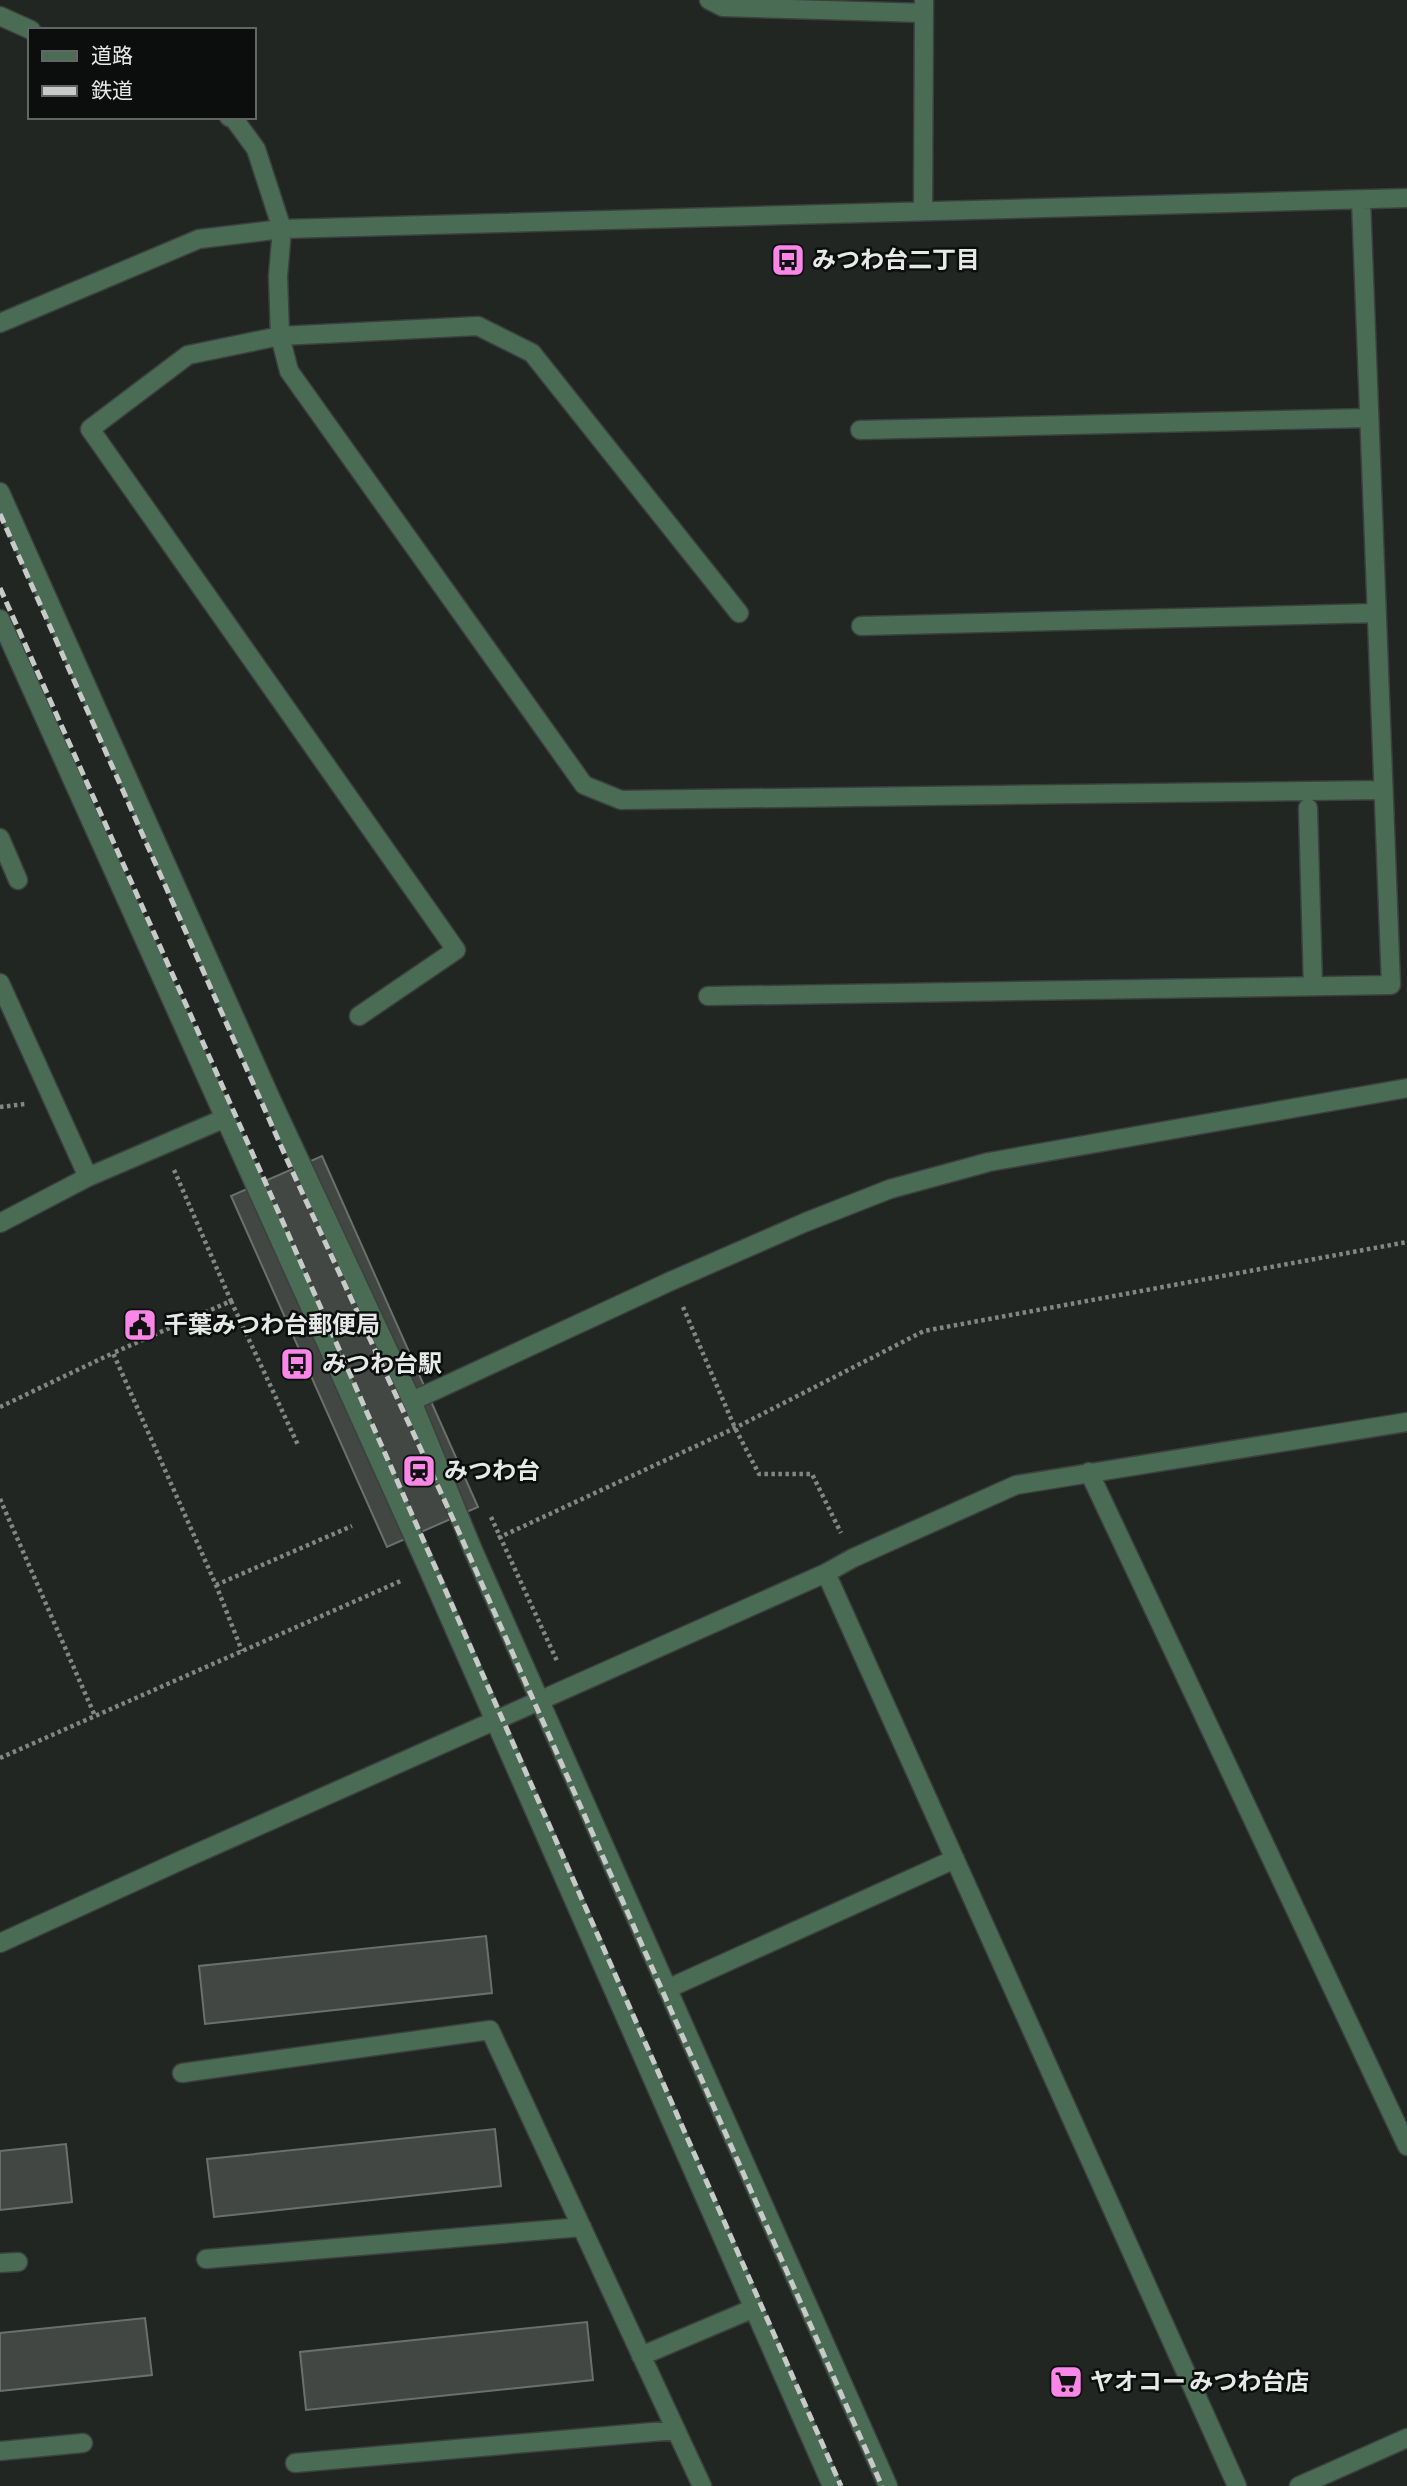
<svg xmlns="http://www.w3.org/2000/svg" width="1407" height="2486" font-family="'Asap Condensed','Noto Sans JP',sans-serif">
<rect width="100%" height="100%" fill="#212622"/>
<path fill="#424743" stroke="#6a706b" stroke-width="2" d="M322,1156L478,1507L387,1547L231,1196Z
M486,1936L492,1993L205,2024L199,1966Z
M495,2129L501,2186L214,2217L207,2159Z
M66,2144L72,2202L0,2210V2151Z
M145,2318L152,2375L0,2391V2333Z
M587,2322L593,2380L306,2410L300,2352Z"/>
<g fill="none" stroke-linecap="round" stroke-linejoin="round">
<defs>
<path id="minor" d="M709,0L723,7L924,13
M0,16L31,30
M229,117L234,119L256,149L282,229L278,276L280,336L289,371L584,785L621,800L1383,790
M923,211L924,0
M0,323L199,239L282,229L1407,198
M860,430L1369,418
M0,492L272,1101L412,1401L473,1550L888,2486
M0,619L428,1569L832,2486
M861,626L1377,613
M1308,808L1313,986
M0,838L18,880
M0,983L88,1177
M708,996L1391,985L1361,200
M359,1016L456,950L90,429L188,355L280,336L478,326L532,353L739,613
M0,1223L88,1177L223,1119
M412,1401L671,1281L806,1222L890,1189L989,1162L1407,1088
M1089,1472L1407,2146
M826,1573L1237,2486
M0,1943L184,1859L826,1573L853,1558L1016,1485L1407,1422
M667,1989L955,1859
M182,2073L490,2030L702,2486
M206,2259L582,2227
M0,2263L18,2262
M641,2356L752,2309
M0,2451L83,2443
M295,2463L676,2430
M1299,2486L1407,2438"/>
</defs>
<use href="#minor" stroke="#3d413e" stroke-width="21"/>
<path stroke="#838784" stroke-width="4.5" stroke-dasharray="3.5 3.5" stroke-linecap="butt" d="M0,1107L25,1104
M174,1170L231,1301L113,1353L216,1585L242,1651
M231,1301L298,1445
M683,1307L735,1428L759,1474H812L841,1533
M0,1407L113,1353
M0,1499L95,1716
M498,1538L735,1428L924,1331L1407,1242
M216,1585L352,1526
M0,1758L403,1580"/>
<use href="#minor" stroke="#4a6c54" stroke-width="18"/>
<path stroke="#c7cac8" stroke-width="5" stroke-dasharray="10 5" stroke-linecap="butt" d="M0,514L289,1164L454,1521L882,2486
M0,588L263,1177L841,2486"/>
<path stroke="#838784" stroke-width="4.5" stroke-dasharray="3.5 3.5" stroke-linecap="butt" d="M491,1517L557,1661"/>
</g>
<defs>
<symbol id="bus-square" viewBox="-11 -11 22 22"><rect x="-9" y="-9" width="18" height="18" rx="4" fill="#fa87e8" stroke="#0c0e0d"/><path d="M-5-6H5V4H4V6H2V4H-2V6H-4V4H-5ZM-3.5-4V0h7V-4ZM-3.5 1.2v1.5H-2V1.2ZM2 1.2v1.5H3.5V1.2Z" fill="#111"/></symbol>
<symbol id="civic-square" viewBox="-11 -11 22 22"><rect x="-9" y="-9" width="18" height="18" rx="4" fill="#fa87e8" stroke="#0c0e0d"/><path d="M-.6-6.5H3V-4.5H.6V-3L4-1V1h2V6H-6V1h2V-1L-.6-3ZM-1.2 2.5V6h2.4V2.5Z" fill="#111"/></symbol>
<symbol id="station-square" viewBox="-11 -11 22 22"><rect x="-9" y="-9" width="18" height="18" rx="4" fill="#fa87e8" stroke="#0c0e0d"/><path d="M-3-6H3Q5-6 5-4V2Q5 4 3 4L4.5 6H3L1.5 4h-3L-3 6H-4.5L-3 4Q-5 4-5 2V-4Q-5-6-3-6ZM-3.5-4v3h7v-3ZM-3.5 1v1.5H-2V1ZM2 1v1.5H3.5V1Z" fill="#111"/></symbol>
<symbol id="supermarket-square" viewBox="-11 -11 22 22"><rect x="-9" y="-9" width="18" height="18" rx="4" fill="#fa87e8" stroke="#0c0e0d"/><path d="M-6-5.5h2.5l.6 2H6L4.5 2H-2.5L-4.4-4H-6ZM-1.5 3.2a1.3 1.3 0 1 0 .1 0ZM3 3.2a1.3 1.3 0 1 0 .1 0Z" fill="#111"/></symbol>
</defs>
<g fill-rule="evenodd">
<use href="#bus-square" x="769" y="241" width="38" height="38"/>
<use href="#civic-square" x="121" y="1306" width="38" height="38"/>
<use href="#bus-square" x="278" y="1345" width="38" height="38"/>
<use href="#station-square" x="400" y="1452" width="38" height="38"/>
<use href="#supermarket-square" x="1047" y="2363" width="38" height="38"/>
</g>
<g text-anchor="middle" stroke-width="5" stroke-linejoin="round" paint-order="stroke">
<g font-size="24" font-weight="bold" fill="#e6e9e7" stroke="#0c0e0d" text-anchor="start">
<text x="812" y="268">みつわ台二丁目</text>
<text x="164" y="1333">千葉みつわ台郵便局</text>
<text x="322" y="1372">みつわ台駅</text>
<text x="444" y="1479">みつわ台</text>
<text x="1090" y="2390">ヤオコー みつわ台店</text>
</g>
</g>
<rect x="28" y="28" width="228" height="91" fill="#0c0e0d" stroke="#636664" stroke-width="2"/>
<rect x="42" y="51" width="35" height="10" fill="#4a6c54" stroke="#636664" stroke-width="2"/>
<text x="91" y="63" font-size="21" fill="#e6e9e7">道路</text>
<rect x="42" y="86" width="35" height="10" fill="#c7cac8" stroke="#636664" stroke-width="2"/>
<text x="91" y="98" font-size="21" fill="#e6e9e7">鉄道</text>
</svg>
